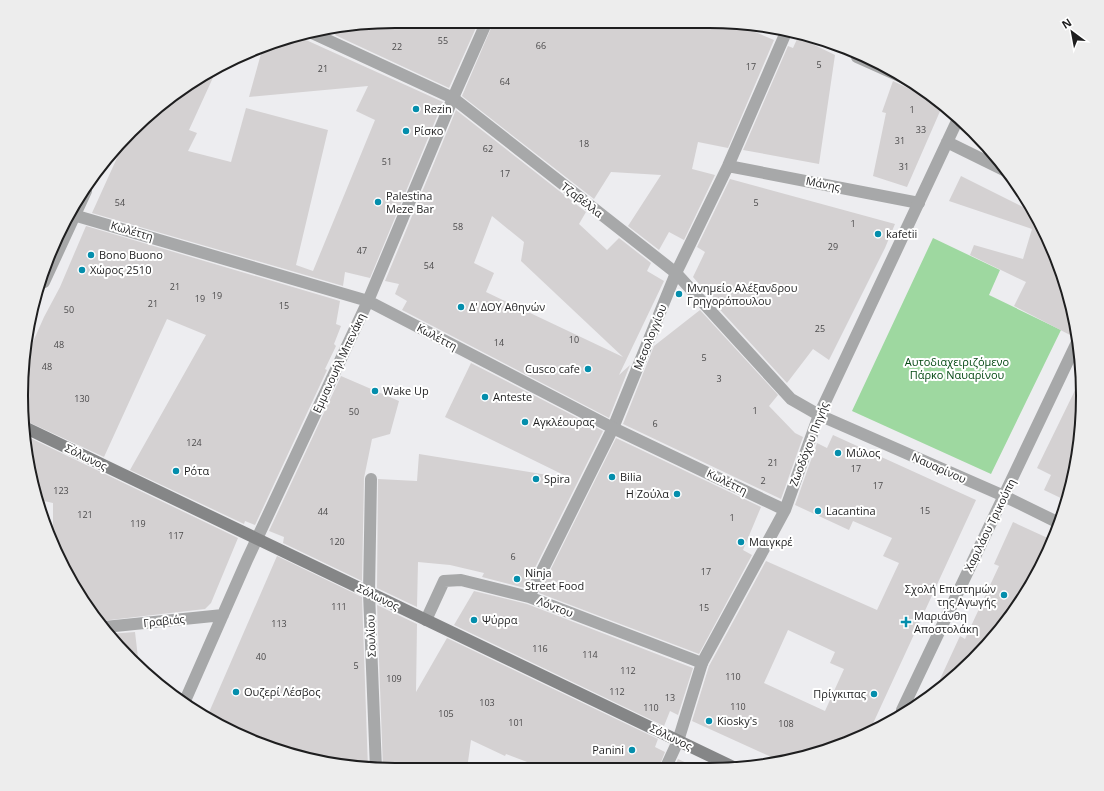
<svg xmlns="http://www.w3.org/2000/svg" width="1104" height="791" font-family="'Open Sans',sans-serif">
<rect width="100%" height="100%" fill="#ededf0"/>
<path fill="#9ed8a0" d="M933,238L1000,270L989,295L1061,330L991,474L852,411Z"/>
<path fill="#d4d1d2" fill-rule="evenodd" d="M396,21H479L449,88L335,35L338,29Z
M494,21H709L736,24L774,40L728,148L698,142L692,169L715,175L684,240L669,232L659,250L628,226L661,175L611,172L594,199L462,96Z
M295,35L443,102L370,278L345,272L343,286L92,213L126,138L188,84L216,71L189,130L197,133L188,151L231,162L246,108L328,130L296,265L313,271L375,120L356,111L368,86L249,97L262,50Z
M798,37L835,55L819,164L743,150L788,46L793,48Z
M893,81L927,97L941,109L907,187L873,176L886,113L882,112Z
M456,110L586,212L579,224L607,250L619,238L651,263L647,271L664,281L619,375L630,365L609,418L402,310L407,301L395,294L399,284L385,281ZM492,216L524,242L521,261L623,357L486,292L494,273L474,263Z
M961,176L1035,213L1063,275L1077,333L1072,336L1014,306L1026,282L970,255L974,245L1023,259L1032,229L949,201Z
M730,179L895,224L885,248L829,360L813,349L787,383L712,301L713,300L693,277L705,252L697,247Z
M86,226L340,301L336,324L341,326L334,344L336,346L325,369L327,370L255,525L245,521L244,524L130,470L206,335L167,319L104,457L24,420V362L44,317L60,287Z
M700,310L778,395L769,406L795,433L803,437L781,499L623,424L654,346Z
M471,363L603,431L525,588L482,577L484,573L450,565L418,562L417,607L377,588L378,479L417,481L419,454L572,479L445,417Z
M341,376L399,401L390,434L372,439L364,478L362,581L283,543L284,537L269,531Z
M1081,378L1082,420L1070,493L1067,501L1044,490L1051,475L1037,468Z
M24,435L238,538L211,603L205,609L101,621L53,544V503L39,500L24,444Z
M833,435L976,500L870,730L852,741L780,761L692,721L709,666L766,561L877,610L899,563L883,556L892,538L853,521L849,530L795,505L817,443L827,448ZM788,630L835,652L830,663L844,669L825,711L764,683Z
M616,438L761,507L743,550L752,555L699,654L539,593Z
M1013,522L1052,540L1044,561L1005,624L955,677L935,690L960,636L965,639L999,566L994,564Z
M277,556L362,597L368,769L299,757L230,731L207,717Z
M474,591L527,604L693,668L678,715L670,711L664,726L454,625Z
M377,605L417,624L416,692L447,638L658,739L655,747L665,752L659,767L543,768L506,754L505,756L471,740L467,769H383Z
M135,632L139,666L114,642L109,634Z
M678,759L695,767H674Z"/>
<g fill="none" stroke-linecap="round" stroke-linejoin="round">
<path stroke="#a7a8a9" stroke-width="12" d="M453,98L676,273L791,399L819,415
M728,166L919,203
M529,597L613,428L676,273L728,166L787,30
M426,620L444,581L461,580L529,597L702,663"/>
<path stroke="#a7a8a9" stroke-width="12" d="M310,32L453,98
M857,57L904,78
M947,142L1006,171
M70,214L368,301L613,428L785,510
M819,415L1004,496
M371,479L369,593L376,769
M105,627L223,615
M184,703L247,560L368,301L453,98L487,21
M666,767L678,741L702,663L785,510L819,415L957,121"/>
<path stroke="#a7a8a9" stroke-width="12" d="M44,282L86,191
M1004,496L1059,523
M902,710L1078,340"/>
<path stroke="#858687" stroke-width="12" d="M24,427L733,767"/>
</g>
<g fill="#048eac" stroke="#fff" stroke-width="1.5">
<circle cx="416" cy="109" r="4"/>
<circle cx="406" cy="131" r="4"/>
<circle cx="378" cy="202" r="4"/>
<circle cx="878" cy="234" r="4"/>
<circle cx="91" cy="255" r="4"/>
<circle cx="82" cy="270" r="4"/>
<circle cx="679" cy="294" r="4"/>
<circle cx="461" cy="307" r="4"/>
<circle cx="588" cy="369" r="4"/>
<circle cx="375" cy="391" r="4"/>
<circle cx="485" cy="397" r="4"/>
<circle cx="525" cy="422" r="4"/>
<circle cx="838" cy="453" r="4"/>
<circle cx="176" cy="471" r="4"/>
<circle cx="612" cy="477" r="4"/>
<circle cx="536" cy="479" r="4"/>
<circle cx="677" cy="494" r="4"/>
<circle cx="818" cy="511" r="4"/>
<circle cx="741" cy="542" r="4"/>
<circle cx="517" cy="579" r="4"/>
<circle cx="1004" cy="595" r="4"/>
<circle cx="474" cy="620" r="4"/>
<path d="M904 616h4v4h4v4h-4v4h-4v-4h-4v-4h4z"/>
<circle cx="236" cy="692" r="4"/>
<circle cx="874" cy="694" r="4"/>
<circle cx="709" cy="721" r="4"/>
<circle cx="632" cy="750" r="4"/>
</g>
<g text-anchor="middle" stroke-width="4" stroke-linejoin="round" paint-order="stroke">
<g font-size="9" fill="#4c4b4c">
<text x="443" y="44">55</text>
<text x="541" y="49">66</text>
<text x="397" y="50">22</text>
<text x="819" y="68">5</text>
<text x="751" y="70">17</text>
<text x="323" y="72">21</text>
<text x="505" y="85">64</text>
<text x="912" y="113">1</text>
<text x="921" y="133">33</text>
<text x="900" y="144">31</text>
<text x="584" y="147">18</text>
<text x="488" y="152">62</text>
<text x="387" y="165">51</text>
<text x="904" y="170">31</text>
<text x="505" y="177">17</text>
<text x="120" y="206">54</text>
<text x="756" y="206">5</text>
<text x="853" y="227">1</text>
<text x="458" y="230">58</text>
<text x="833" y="250">29</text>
<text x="362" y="254">47</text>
<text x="429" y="269">54</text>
<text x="175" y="290">21</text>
<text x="217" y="299">19</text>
<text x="200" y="302">19</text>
<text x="153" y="307">21</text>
<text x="284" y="309">15</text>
<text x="69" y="313">50</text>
<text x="820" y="332">25</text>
<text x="574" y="343">10</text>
<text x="499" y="346">14</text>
<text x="59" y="348">48</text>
<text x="704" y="361">5</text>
<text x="47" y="370">48</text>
<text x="719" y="382">3</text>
<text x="82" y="402">130</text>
<text x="755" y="414">1</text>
<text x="354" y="415">50</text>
<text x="655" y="427">6</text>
<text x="194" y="446">124</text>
<text x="773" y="466">21</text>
<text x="856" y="472">17</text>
<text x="763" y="484">2</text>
<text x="878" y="489">17</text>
<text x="61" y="494">123</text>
<text x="925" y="514">15</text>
<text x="323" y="515">44</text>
<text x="85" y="518">121</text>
<text x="732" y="521">1</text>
<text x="138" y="527">119</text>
<text x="176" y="539">117</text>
<text x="337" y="545">120</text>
<text x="513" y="560">6</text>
<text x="706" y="575">17</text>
<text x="339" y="610">111</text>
<text x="704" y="611">15</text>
<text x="279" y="627">113</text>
<text x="540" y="652">116</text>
<text x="590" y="658">114</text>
<text x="261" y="660">40</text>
<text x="356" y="669">5</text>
<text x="628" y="674">112</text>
<text x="733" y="680">110</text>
<text x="394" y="682">109</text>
<text x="617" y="695">112</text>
<text x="670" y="701">13</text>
<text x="487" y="706">103</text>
<text x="738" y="710">110</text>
<text x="651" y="711">110</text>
<text x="446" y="717">105</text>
<text x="516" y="726">101</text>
<text x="786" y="727">108</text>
</g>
<g font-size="11" fill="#1e1e1f" stroke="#fff" text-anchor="start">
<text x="424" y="113">Rezin</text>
<text x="414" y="135">Ρίσκο</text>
<text x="386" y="200">Palestina<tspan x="386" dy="13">Meze Bar</tspan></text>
<text x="886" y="238">kafetii</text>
<text x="99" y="259">Bono Buono</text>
<text x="90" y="274">Χώρος 2510</text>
<text x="687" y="292">Μνημείο Αλέξανδρου<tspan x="687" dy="13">Γρηγορόπουλου</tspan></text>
<text x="469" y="311">Δ' ΔΟΥ Αθηνών</text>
<text x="580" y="373" text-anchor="end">Cusco cafe</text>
<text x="383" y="395">Wake Up</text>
<text x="493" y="401">Anteste</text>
<text x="533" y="426">Αγκλέουρας</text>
<text x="846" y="457">Μύλος</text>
<text x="184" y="475">Ρότα</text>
<text x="620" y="481">Bilia</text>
<text x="544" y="483">Spira</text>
<text x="669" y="498" text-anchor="end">Η Ζούλα</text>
<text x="826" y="515">Lacantina</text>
<text x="749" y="546">Μαιγκρέ</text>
<text x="525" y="577">Ninja<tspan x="525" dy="13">Street Food</tspan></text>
<text x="996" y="593" text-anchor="end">Σχολή Επιστημών<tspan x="996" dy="13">της Αγωγής</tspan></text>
<text x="914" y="620">Μαριάνθη<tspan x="914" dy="13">Αποστολάκη</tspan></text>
<text x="482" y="624">Ψύρρα</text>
<text x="244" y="696">Ουζερί Λέσβος</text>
<text x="866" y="698" text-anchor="end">Πρίγκιπας</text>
<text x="717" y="725">Kiosky's</text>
<text x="624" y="754" text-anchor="end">Panini</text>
</g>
<g font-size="11" fill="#1e1e1f" stroke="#fff">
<text transform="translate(823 184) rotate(11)" y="4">Μάνης</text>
<text transform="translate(582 200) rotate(38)" y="4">Τζαβέλλα</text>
<text transform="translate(132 231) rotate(16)" y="4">Κωλέττη</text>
<text transform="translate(437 337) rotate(28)" y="4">Κωλέττη</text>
<text transform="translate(650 337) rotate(-68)" y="4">Μεσολογγίου</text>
<text transform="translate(339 363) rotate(-65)" y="4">Εμμανουήλ Μπενάκη</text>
<text transform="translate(809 444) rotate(-69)" y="4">Ζωοδόχου Πηγής</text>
<text transform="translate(86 457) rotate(26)" y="4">Σόλωνος</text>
<text transform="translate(939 468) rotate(24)" y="4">Ναυαρίνου</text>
<text transform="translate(727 482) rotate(26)" y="4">Κωλέττη</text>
<text transform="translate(990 525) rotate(-64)" y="4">Χαριλάου Τρικούπη</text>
<text transform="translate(378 597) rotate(26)" y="4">Σόλωνος</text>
<text transform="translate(555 607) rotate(21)" y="4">Λόντου</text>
<text transform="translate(164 621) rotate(-6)" y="4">Γραβιάς</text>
<text transform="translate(371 636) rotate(-92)" y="4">Σουλίου</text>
<text transform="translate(671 737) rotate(26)" y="4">Σόλωνος</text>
</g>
<g font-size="11" fill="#034812" stroke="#fff">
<text x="957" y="366">Αυτοδιαχειριζόμενο<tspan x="957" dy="13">Πάρκο Ναυαρίνου</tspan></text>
</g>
</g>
<path d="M0 0H1104V791H0ZM395 28H709A367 367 0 0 1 1076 395V396A367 367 0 0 1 709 763H395A367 367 0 0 1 28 396V395A367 367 0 0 1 395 28Z" fill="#ededed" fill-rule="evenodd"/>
<path fill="none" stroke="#1e1e1f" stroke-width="2" d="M395 28H709A367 367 0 0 1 1076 395V396A367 367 0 0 1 709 763H395A367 367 0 0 1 28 396V395A367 367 0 0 1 395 28Z"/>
<g transform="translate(1072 32) rotate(328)" stroke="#ffffff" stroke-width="3" paint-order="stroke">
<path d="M0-3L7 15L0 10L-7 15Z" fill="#1e1e1f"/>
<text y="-6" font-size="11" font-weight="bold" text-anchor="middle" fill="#1e1e1f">N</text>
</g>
</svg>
